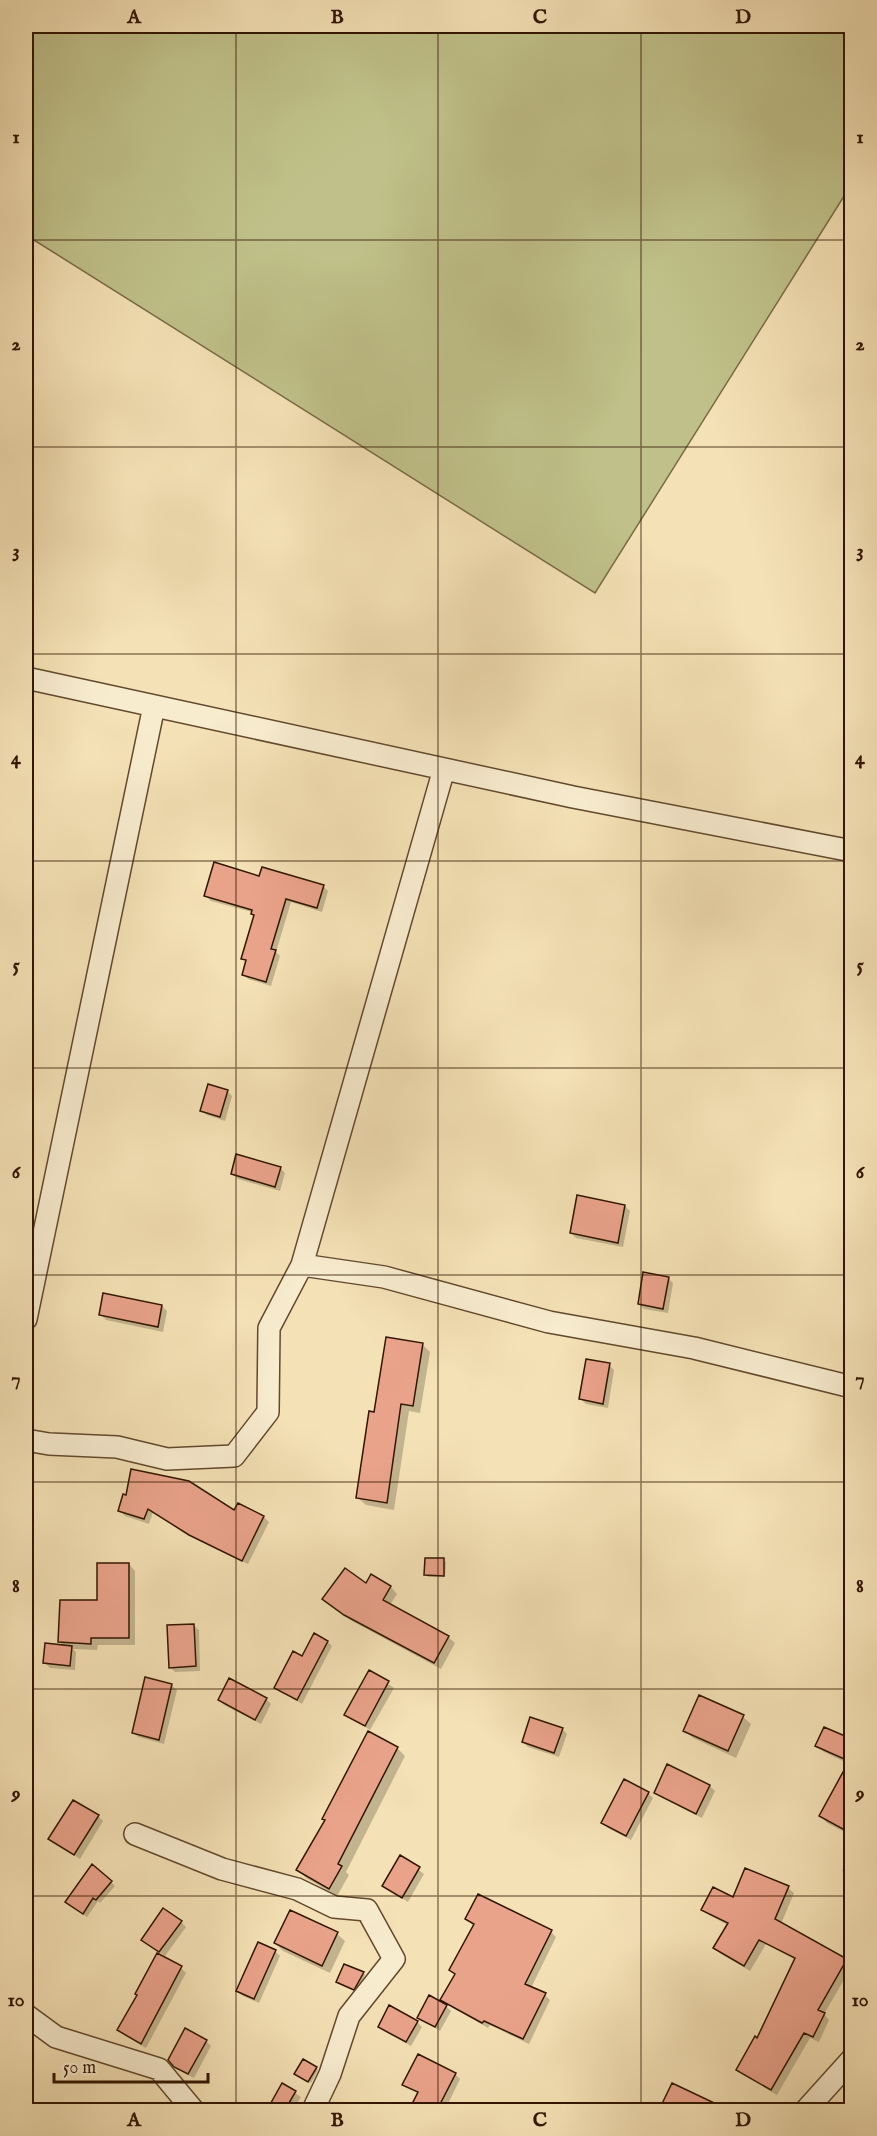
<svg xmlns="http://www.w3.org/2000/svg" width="877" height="2136" font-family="'IM FELL English',serif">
<rect width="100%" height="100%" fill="#f4e1b5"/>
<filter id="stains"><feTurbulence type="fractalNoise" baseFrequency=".00333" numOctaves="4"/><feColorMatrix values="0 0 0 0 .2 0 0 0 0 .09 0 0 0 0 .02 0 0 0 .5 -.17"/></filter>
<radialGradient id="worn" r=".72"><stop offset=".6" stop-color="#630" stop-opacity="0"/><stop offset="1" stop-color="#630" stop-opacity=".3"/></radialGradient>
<path fill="#c0c18a" stroke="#796b45" stroke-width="1.5" d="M26,26H851V185L595,593L26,235Z"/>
<path fill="#0003" d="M260,878L323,886L328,891L322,912L291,902L276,952L280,956L271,986L248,979L243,974L247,962L243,958L255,916L252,912L211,901L206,896Z
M227,1091L232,1096L225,1121L207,1115L202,1110Z
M280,1168L285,1173L280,1191L238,1179L233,1174Z
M625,1206L630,1211L623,1247L576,1238L571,1233Z
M668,1278L673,1283L668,1313L644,1309L639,1304Z
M162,1306L167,1311L163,1332L106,1320L101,1315Z
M422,1344L430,1352L420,1413L409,1411L394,1510L366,1505L358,1498L375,1413Z
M609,1365L614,1370L608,1408L586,1404L581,1399Z
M124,1496L264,1517L269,1522L248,1564L196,1539L153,1512L149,1524L125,1516L120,1511Z
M444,1560L446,1562L445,1577H428L426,1574Z
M129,1564L135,1571V1645H98L97,1650L73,1649L76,1652L75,1670L50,1668L45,1663L64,1646L59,1642L74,1600L98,1601Z
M371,1576L391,1587L397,1594L390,1605L448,1637L455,1643L441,1669L352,1621L324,1599L366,1585Z
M193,1625L199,1630L200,1671L175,1672L170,1667Z
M328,1642L332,1646L302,1704L275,1688L303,1658Z
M370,1672L394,1688L370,1730L346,1714Z
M171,1685L177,1690L164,1744L138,1737L133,1732Z
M266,1699L271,1704L261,1724L224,1705L219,1700Z
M743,1717L751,1724L736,1758L693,1738L685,1731Z
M562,1729L567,1734L559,1757L528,1747L523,1742Z
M852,1741V1836L827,1823L821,1816L849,1764L824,1752L817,1745Z
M397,1748L405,1756L346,1872L349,1875L337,1896L306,1878L298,1870Z
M668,1766L710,1786L715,1791L702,1818L661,1797L656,1792Z
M648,1793L653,1798L631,1840L608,1828L603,1823Z
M98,1816L103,1821L80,1859L50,1839Z
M401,1857L424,1874L408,1902L384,1886Z
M847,1858L852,1860V1877L842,1871Z
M111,1882L115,1886L100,1903L98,1901L87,1917L71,1906Z
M788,1888L794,1893L781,1924L846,1960L852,1966L824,2014L829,2020L819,2042L810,2038L777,2095L743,2075L737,2069L757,2040L796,1960L766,1944L750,1971L721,1954L715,1948L728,1925L709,1915L703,1909L733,1899Z
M290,1912L337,1934L345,1941L330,1973L283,1951L275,1943Z
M467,1919L551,1932L556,1937L531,1988L545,1995L550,2000L529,2044L490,2025L488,2028L448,2005L442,1999L456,1975L451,1970L474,1926Z
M181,1922L186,1927L165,1956L148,1944Z
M275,1951L280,1956L259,2003L243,1996L238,1991Z
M181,1968L186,1973L146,2048L124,2035L119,2030Z
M363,1973L365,1975L356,1991L337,1982Z
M446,2006L451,2011L440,2031L419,2017Z
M417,2022L422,2027L411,2046L384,2031L379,2026Z
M206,2041L211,2046L194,2078L181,2071L170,2060Z
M316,2068L318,2070L311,2083L298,2076Z
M455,2074L460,2079L445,2110H411L419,2094L404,2084Z
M283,2085L301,2097L293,2110H268Z
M673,2085L714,2108L713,2110H660Z
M349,2105L359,2110H345Z"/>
<path fill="#eaa38b" stroke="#321500" stroke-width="1.5" d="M214,862L259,876L262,867L324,885L317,908L286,899L271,949L276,950L266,982L242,975L246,960L241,959L254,915L251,914L252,910L204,896Z
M208,1084L228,1090L220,1117L200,1111Z
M236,1154L281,1167L275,1187L231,1174Z
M577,1195L625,1205L618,1243L570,1233Z
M643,1272L669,1277L663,1309L638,1304Z
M103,1293L162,1305L158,1327L99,1315Z
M386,1337L423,1343L413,1406L401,1404L387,1503L356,1498L369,1411L374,1412Z
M586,1359L610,1363L603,1404L579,1399Z
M131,1469L189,1481L234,1510L238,1503L264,1516L242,1561L189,1535L148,1509L144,1519L118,1511L123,1494L126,1495Z
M425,1558H444V1576L424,1575Z
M97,1563H129V1638H91V1644L58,1642L60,1600H97Z
M345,1568L366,1583L371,1574L391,1586L383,1600L449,1636L434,1663L344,1615L322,1599Z
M194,1624L196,1666L169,1668L167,1625Z
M314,1633L328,1641L297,1700L274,1688L293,1651L302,1656Z
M45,1643L72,1646L70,1666L43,1663Z
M369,1670L389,1681L365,1726L344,1715Z
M145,1677L172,1684L159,1740L132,1733Z
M229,1678L267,1698L255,1720L218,1700Z
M699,1695L744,1715L728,1751L683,1731Z
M530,1717L563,1728L554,1753L522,1742Z
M824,1727L852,1739V1834L819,1816L849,1761L815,1746Z
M368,1731L398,1747L338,1864L342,1866L329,1889L296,1870L325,1820L322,1819Z
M667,1764L710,1785L696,1814L654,1793Z
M624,1779L649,1792L626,1836L601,1823Z
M73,1800L99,1815L74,1855L48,1839Z
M400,1855L420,1867L402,1898L382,1886Z
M92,1864L112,1881L96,1900L93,1898L83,1914L65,1902Z
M745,1868L789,1886L775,1919L847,1959L818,2010L825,2013L813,2037L804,2033L771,2090L736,2070L755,2036L757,2038L795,1958L759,1940L744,1966L713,1948L728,1923L701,1910L713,1887L733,1897Z
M478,1894L552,1930L525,1984L546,1993L523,2039L484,2021L482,2023L440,2000L455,1974L449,1970L474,1924L465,1919Z
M163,1908L182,1921L159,1952L141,1940Z
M290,1910L338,1932L322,1966L274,1943Z
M258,1942L276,1950L254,1999L236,1991Z
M157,1953L182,1966L141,2044L117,2030L137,1995L135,1994Z
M344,1964L364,1972L354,1990L336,1982Z
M429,1995L447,2005L435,2027L417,2018Z
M389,2005L418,2021L406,2042L378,2027Z
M185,2028L207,2040L188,2074L174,2067L168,2060Z
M418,2054L456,2073L437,2110H409L418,2092L402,2085Z
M303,2059L317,2067L308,2082L294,2074Z
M282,2083L296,2091L285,2110H267Z
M672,2083L729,2110H659Z"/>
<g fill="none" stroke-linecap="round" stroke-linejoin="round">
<defs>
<path id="street" d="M26,678L573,797L852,851
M302,1265L444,769
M26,1319L154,706
M26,1440L49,1444L117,1447L167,1459L234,1456L268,1412L269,1328L302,1265L384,1277L549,1322L694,1348L852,1387
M135,1834L222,1869L297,1889L334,1907L367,1910L394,1959L349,2016L330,2074L313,2110
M26,2015L56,2037L159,2069L193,2110
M806,2110L852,2059"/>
</defs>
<use href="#street" stroke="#62482d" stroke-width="24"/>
<use href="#street" stroke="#f8eccf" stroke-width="21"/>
</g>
<path fill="none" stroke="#321500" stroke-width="1.5" stroke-opacity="0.55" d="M236,26V2110M438,26V2110M641,26V2110M26,240H852M26,447H852M26,654H852M26,861H852M26,1068H852M26,1275H852M26,1482H852M26,1689H852M26,1896H852"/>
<rect width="877" height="2136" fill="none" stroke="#f4e1b5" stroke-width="66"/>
<path d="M54 2073v9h154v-9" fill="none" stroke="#321500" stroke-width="3"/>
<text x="63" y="2073" font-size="18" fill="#321500" stroke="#f8eccf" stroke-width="4.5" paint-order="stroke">50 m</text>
<rect x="33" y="33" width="811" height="2070" fill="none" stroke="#321500" stroke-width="2"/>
<g font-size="20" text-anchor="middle" font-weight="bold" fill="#321500">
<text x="134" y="23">A</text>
<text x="337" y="23">B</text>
<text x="540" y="23">C</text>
<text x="743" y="23">D</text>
<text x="16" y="143">1</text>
<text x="860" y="143">1</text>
<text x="16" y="350">2</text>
<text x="860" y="350">2</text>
<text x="16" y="557">3</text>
<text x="860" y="557">3</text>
<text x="16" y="764">4</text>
<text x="860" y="764">4</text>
<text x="16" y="971">5</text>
<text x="860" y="971">5</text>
<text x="16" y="1178">6</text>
<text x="860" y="1178">6</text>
<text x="16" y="1385">7</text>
<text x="860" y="1385">7</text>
<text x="16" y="1592">8</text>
<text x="860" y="1592">8</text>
<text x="16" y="1799">9</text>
<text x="860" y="1799">9</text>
<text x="16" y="2006">10</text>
<text x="860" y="2006">10</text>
<text x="134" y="2126">A</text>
<text x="337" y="2126">B</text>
<text x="540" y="2126">C</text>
<text x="743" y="2126">D</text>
</g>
<rect width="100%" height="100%" filter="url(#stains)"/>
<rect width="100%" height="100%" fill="url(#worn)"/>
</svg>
